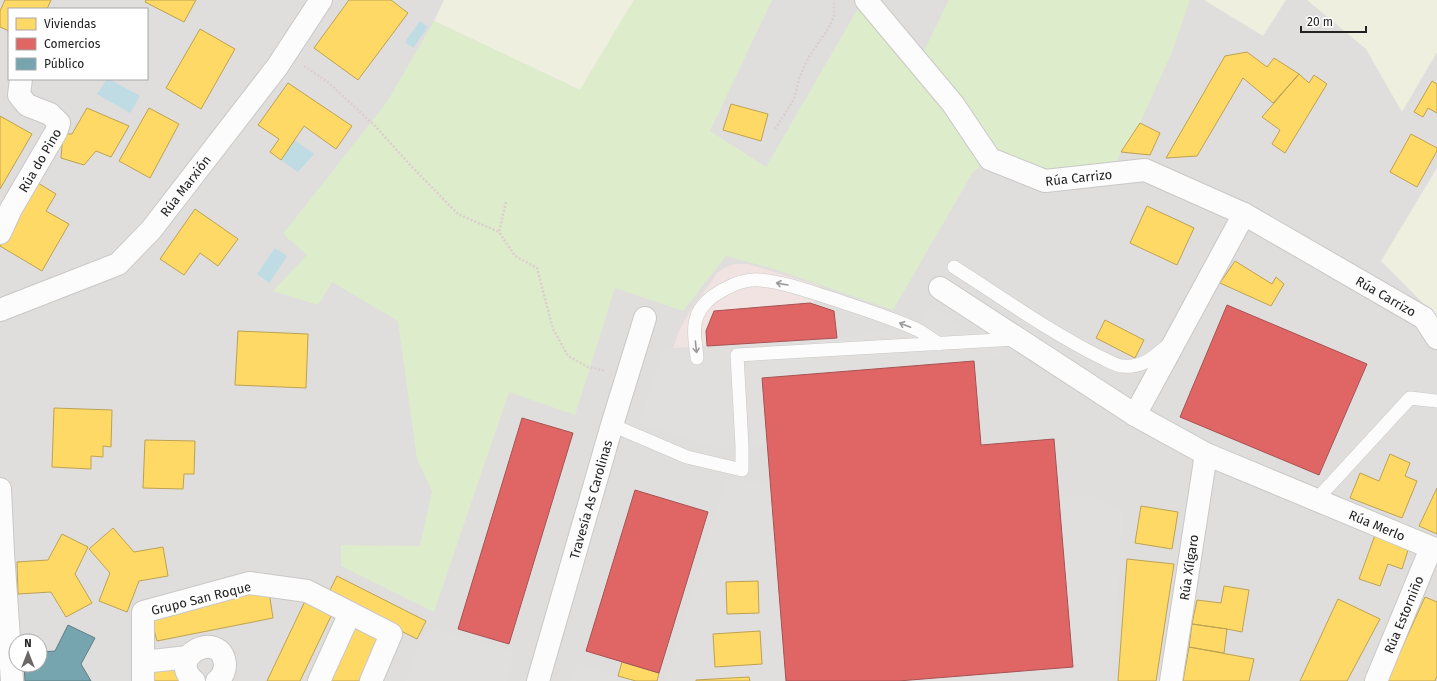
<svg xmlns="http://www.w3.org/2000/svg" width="1437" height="681" font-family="'Fira Sans',sans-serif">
<rect width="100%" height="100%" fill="#f0eeeb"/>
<path fill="#dfdedc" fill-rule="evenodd" d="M0,0H1437V681H0ZM9,9H147V79H9ZM16,641H40V665H16Z"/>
<path fill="#f1e3e1" d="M735,264H748L819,286L813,304L834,311L837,338L673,348L679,331L690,311L718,272L726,267Z"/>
<path fill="#efefdf" d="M444,0H634L580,90L434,21Z
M1204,0H1286L1263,36Z
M1307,0H1437V52L1402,112L1366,49Z
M1437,168V320L1430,310L1381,261Z"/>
<path fill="#ddeccb" d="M634,0H772L710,131L766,167L860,5L918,63L949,0H1190L1172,52L1140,123L1121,152L1112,173L1045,181L990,159L973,172L893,310L774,269L726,256L683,311L615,288L575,415L509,392L434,612L341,566V545L420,546L432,491L417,459L398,321L332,282L318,305L273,291L307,255L283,234L387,102L434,21L580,90Z"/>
<path fill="#e0dfde" d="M929,306L1008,357L974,361L762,378L767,445L720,448L640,423L663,349L837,338L872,334L924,320Z
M726,480H739L770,484L786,681H665Z
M1093,495L1123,510L1112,681H898L1073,667L1059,496Z
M428,627L515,652L506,681H405Z
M576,663L618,676L636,681H570Z"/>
<path fill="#bfdbe3" d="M420,21L428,27L413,48L405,42Z
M107,79H109L140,96L130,113L97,94Z
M294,140L314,154L298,172L281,160Z
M275,248L287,256L269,283L257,274Z"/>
<path fill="#ffd966" stroke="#bda252" d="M5,0H51L47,9H9V31L0,27V11Z
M146,0H196L184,22L145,2Z
M349,0H391L408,13L358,80L314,48Z
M200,29L235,49L201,109L166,88Z
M1247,52L1267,67L1274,58L1299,74L1273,103L1243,78L1197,156L1166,158L1225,56Z
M1299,74L1309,83L1314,75L1327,84L1285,153L1272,144L1280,130L1262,117Z
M1432,81L1437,84V113L1428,108L1423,117L1414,112Z
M288,83L352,126L336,149L304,126L281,160L270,152L279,139L258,125Z
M731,104L768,114L761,141L723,130Z
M87,108L129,126L111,157L96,151L84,165L61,158L63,134H72Z
M149,108L179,124L150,178L119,161Z
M0,116L32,134L0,189Z
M1140,123L1160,133L1150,155L1121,152Z
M1411,134L1437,148V151L1417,187L1390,172Z
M38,183L56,194L46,211L69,224L42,271L0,246Z
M1147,206L1194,228L1177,265L1130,243Z
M195,209L238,239L218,266L200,253L184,275L160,259Z
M1235,261L1272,284L1276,277L1284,284L1271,306L1220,283Z
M1105,320L1144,340L1135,358L1096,338Z
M238,331L308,334L306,388L235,385Z
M54,408L112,410L111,447L103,446V457L91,456V469L52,467Z
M145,440L195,441L194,474H184L183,489L143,488Z
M1390,454L1410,463L1405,476L1417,481L1402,518L1350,498L1360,473L1379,481Z
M1437,488V534L1419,526Z
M1141,506L1178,512L1172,549L1135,543Z
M113,528L134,552L163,547L168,576L139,581L127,612L99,601L110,573L89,549Z
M62,534L88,547L75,574L92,603L66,617L51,592L18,594L17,562L48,560Z
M1375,535L1409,547L1402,569L1388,564L1380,586L1359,579Z
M1127,559L1174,564L1156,681H1118Z
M337,576L426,621L417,639L328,594Z
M758,581L759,613L727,614L726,582Z
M1224,586L1249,590L1242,632L1227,629L1192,624L1197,600L1221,603Z
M247,590L269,592L273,618L157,641L150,615Z
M1425,597L1437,602V676L1435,681H1387Z
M306,599L333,612L300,681H267Z
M1338,599L1380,619L1347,681H1300Z
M357,624L384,637L363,681H330Z
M1192,624L1227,629L1224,653L1189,647Z
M760,631L762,664L715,667L713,634Z
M1189,647L1254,659L1249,681H1183Z
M622,662L659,673L657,681H636L618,676Z
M154,669H181V681H154Z
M749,677L750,681H696V680Z"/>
<path fill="#e06666" stroke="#a75252" d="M810,303L834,311L837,338L707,346L706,331L714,311Z
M1227,305L1367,364L1319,475L1180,417Z
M974,361L981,445L1054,439L1073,667L898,681H786L762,378Z
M522,418L573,433L509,644L458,629Z
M635,490L708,512L659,673L586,651Z"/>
<path fill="#76a5af" stroke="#5d7e85" d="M68,625L95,638L81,664L91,681H25L24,665H40V652L55,651Z"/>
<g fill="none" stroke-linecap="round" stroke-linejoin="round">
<defs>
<path id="service" d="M954,267C1001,297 1050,332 1100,357C1107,360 1116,366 1123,366C1144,368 1153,357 1168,345
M697,358C696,345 692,329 697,316C704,296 739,278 760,280C783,282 805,290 827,297C857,307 887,316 916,329C924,333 932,339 939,344
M612,425L687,457L742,470V446L737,355L1016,339
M1317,499L1410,398L1437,401"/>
<g id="minor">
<path id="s1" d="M866,0L953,104L990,159L1045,181L1145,170L1244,214L1424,318L1437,338"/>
<path id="s2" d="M0,233L11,209L56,132L59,123L50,114L27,105L19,95L21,79"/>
<path id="s3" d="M940,288L1135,415L1206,454L1437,550"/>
<path id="s4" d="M0,310L118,264L151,230L277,67L321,0"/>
<path d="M1135,415L1244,214"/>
<path d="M0,489L3,553L12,681"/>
<path d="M143,662L188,657"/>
<path d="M143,681V612L249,583L307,591L391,634L371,681"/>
<path d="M194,681C165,656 221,628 225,664C225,671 222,677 217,681"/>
<path d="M319,681L350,613"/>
<path id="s5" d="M538,681L612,425L645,318"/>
<path id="s6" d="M1171,681L1206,454"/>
<path id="s7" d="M1376,681L1431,548"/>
</g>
</defs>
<use href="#service" stroke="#c9c8c7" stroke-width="14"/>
<use href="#minor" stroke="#c9c8c7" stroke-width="24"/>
<path stroke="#dccecd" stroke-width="2.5" stroke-dasharray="2 2" stroke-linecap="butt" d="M304,66L328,82L376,127L411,166L458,214L499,232
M775,129L794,99L799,79L808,58L828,29L834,16V0
M506,202L499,232L515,256L537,268L553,329L568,356L588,367L606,371"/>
<use href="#service" stroke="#fdfcfc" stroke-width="13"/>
<use href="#minor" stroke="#fdfcfc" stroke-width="22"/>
</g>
<defs><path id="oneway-shaft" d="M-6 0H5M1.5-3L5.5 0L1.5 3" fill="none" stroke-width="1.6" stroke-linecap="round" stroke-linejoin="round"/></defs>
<g stroke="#9a9a9a">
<use href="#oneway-shaft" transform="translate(782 284) rotate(-170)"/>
<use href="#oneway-shaft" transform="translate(905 325) rotate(-159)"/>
<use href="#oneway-shaft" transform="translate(696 347) rotate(84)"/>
</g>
<g text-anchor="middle" stroke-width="4" stroke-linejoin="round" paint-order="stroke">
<g font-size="13" fill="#222" stroke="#fff">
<text dy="5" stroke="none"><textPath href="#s2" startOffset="83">Rúa do Pino</textPath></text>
<text dy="5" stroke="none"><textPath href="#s1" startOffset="295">Rúa Carrizo</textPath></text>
<text dy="5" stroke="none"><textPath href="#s4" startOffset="230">Rúa Marxión</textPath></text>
<text dy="5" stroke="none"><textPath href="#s1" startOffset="634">Rúa Carrizo</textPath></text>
<text dy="5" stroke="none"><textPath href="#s5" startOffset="189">Travesía As Carolinas</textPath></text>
<text dy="5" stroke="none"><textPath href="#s3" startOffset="499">Rúa Merlo</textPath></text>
<text dy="5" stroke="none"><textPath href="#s6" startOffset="115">Rúa Xílgaro</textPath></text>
<text transform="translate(201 598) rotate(-14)" y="5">Grupo San Roque</text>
<text dy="5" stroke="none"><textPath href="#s7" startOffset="72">Rúa Estorniño</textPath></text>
</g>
</g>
<rect x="8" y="8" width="140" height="72" fill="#ffffff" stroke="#a7a7a7"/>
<rect x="16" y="18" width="20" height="12" fill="#ffd966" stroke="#a7a7a7"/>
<text x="44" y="28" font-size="12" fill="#222222">Viviendas</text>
<rect x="16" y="38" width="20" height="12" fill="#e06666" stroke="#a7a7a7"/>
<text x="44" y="48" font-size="12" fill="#222222">Comercios</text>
<rect x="16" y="58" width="20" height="12" fill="#76a5af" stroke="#a7a7a7"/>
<text x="44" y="68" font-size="12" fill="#222222">Público</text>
<g transform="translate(28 653)"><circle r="19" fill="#ffffff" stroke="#a7a7a7"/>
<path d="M0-3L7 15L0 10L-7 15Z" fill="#6a6968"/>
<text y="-6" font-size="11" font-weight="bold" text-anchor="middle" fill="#222222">N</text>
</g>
<path d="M1301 26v6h65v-6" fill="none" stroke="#222222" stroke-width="2"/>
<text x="1307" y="26" font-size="12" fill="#222222" stroke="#ffffff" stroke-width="3" paint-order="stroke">20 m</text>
</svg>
